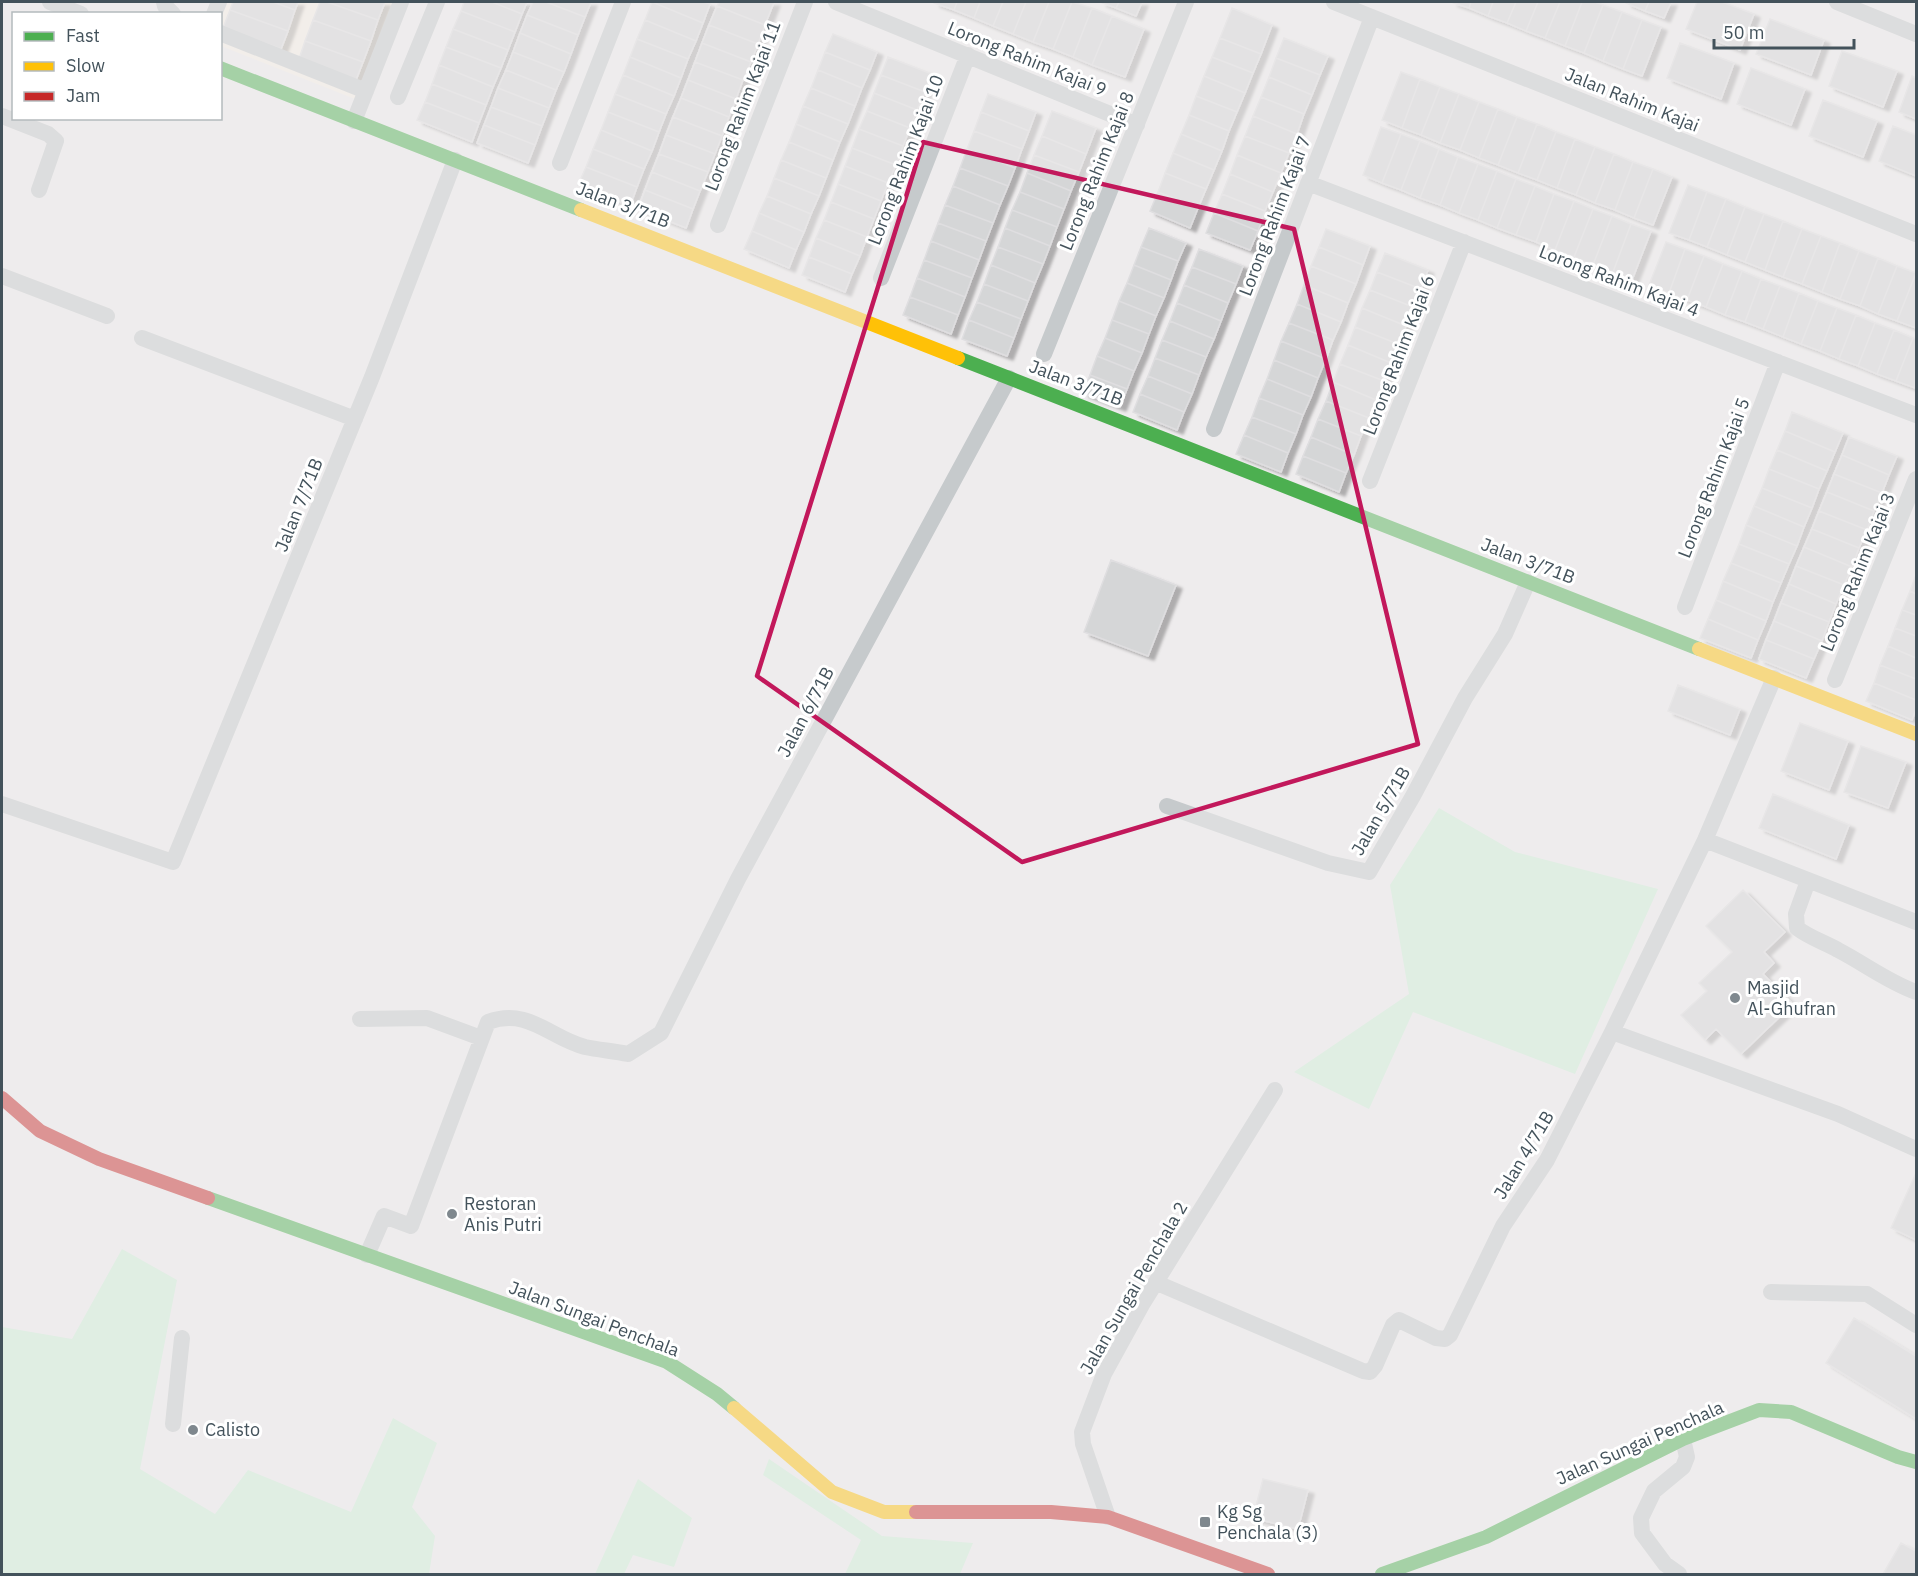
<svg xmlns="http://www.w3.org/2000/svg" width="1918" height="1576" font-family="'IBM Plex Sans',sans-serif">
<defs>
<filter id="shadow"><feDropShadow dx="6" dy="4" stdDeviation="1.5" flood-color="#0004"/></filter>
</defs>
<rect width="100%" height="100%" fill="#eeeced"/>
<path fill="#f6efe6" d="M214,2H398L355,99L221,46L220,14Z"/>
<path fill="#ceefd8" d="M1439,808L1515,852L1658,889L1575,1074L1413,1012L1369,1109L1294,1072L1409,994L1390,885Z
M122,1249L177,1280L140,1469L215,1514L248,1470L351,1512L393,1418L437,1443L412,1507L435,1536L429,1574H2V1327L72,1339Z
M769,1459L882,1536L973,1543L960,1574H845L861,1540L763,1475Z
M638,1479L692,1518L674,1567L633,1555L624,1574H595Z"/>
<path fill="#d5d6d7" stroke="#dfdee0" stroke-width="1.5" filter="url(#shadow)" d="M233,2H273L295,10L288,31L230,10Z
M273,2H298L295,10Z
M320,2H327L378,20L371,41L313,20Z
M327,2H385L378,20Z
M464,2H492L522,14L515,32L461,11Z
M492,2H527L522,14Z
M533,2H546L585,17L578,35L527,15Z
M546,2H591L585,17Z
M652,2L703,23L696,41L645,20Z
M652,2H703L710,4L703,23Z
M719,2H774L765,25L717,6Z
M957,2H980L974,18L954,10Z
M980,2H1003L993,26L974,18Z
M1003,2H1026L1013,34L993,26Z
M1026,2H1049L1033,42L1013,34Z
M1049,2H1072L1053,49L1033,42Z
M1072,2L1092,8L1073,57L1053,49Z
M1100,2H1119L1116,8Z
M1119,2H1142L1136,16L1116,8Z
M1451,2H1471L1469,8Z
M1471,2H1493L1488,16L1469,8Z
M1493,2H1516L1507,23L1488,16Z
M1516,2H1538L1526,31L1507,23Z
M1538,2H1560L1545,38L1526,31Z
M1560,2H1582L1565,46L1545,38Z
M1582,2H1595L1603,5L1584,53L1565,46Z
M1626,2H1649L1645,11L1626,3Z
M1649,2H1671L1664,18L1645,11Z
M1697,2H1722L1754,14L1740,50L1686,29Z
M934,3V2H957L954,10Z
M1603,5L1622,12L1603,61L1584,53Z
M717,6L765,25L758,44L709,25Z
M1092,8L1112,16L1092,65L1073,57Z
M1232,8L1272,25L1261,54L1220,38Z
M230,10L288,31L281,49L223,28Z
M461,11L515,32L508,50L453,29Z
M1622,12L1642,20L1623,69L1603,61Z
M527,15L578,35L571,54L520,33Z
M1112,16L1144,29L1125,77L1092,65Z
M1770,19L1824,40L1811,75L1756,54Z
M313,20L371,41L363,62L305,41Z
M645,20L696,41L688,59L637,39Z
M1642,20L1661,27L1642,76L1623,69Z
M709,25L758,44L751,62L702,43Z
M453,29L508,50L501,68L446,47Z
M520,33L571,54L564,72L513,52Z
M833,34L877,52L870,70L825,52Z
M1220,38L1261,54L1253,73L1212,57Z
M1284,38L1328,56L1320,75L1276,58Z
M637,39L688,59L681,78L630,57Z
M305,41L363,62L356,80L299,59Z
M702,43L751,62L743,80L695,62Z
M1680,43L1734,63L1721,99L1667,78Z
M446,47L501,68L493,87L439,65Z
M1842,51L1897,71L1883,107L1829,86Z
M513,52L564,72L556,90L506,70Z
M825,52L870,70L862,88L818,70Z
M630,57L681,78L674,96L623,75Z
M888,57L932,74L925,92L881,75Z
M1212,57L1253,73L1245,93L1204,76Z
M1276,58L1320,75L1312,95L1269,77Z
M695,62L743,80L736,99L688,80Z
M439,65L493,87L486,105L432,84Z
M1751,68L1805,89L1791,125L1737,104Z
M506,70L556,90L549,108L498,88Z
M818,70L862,88L855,106L811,88Z
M1401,72L1420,79L1402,128L1382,120Z
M623,75L674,96L666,114L615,94Z
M881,75L925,92L917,110L874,93Z
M1204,76L1245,93L1237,112L1196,96Z
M1912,76L1916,78V119L1899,112Z
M1269,77L1312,95L1304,114L1261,97Z
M1420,79L1440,87L1421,135L1402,128Z
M688,80L736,99L729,117L681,98Z
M432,84L486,105L479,123L425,102Z
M1440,87L1459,94L1440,143L1421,135Z
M498,88L549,108L542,126L491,107Z
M811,88L855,106L848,124L803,106Z
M874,93L917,110L910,128L867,111Z
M615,94L666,114L659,132L608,112Z
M988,94L1036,112L1029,131L981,112Z
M1459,94L1479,102L1460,150L1440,143Z
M1196,96L1237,112L1229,131L1189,115Z
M1261,97L1304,114L1297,134L1253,116Z
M681,98L729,117L722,136L673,117Z
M1823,100L1877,121L1863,157L1809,136Z
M425,102L479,123L472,142L417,120Z
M1479,102L1498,109L1479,158L1460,150Z
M803,106L848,124L840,142L796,124Z
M491,107L542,126L535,145L484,125Z
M1498,109L1517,117L1498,165L1479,158Z
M867,111L910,128L903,146L859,129Z
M1052,111L1096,128L1086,154L1042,136Z
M608,112L659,132L652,151L601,130Z
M981,112L1029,131L1022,149L974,131Z
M1189,115L1229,131L1222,151L1181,134Z
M1253,116L1297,134L1289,153L1245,136Z
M673,117L722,136L715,154L666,135Z
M1517,117L1537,124L1518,173L1498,165Z
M796,124L840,142L833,160L789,142Z
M1537,124L1556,132L1537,180L1518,173Z
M484,125L535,145L528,163L477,143Z
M1893,126L1916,135V176L1879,161Z
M1381,127L1401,134L1382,183L1363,175Z
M859,129L903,146L896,165L852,148Z
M601,130L652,151L644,169L593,149Z
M974,131L1022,149L1015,168L967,149Z
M1556,132L1575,139L1557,188L1537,180Z
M1181,134L1222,151L1214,170L1173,153Z
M1401,134L1420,141L1401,190L1382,183Z
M666,135L715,154L708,172L659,154Z
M1042,136L1086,154L1079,172L1034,155Z
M1245,136L1289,153L1281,173L1237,155Z
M1575,139L1595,147L1576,195L1557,188Z
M1420,141L1439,149L1420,198L1401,190Z
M789,142L833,160L826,178L781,160Z
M1595,147L1614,154L1595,203L1576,195Z
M852,148L896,165L888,183L845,166Z
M593,149L644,169L637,187L586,167Z
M967,149L1015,168L1008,186L960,168Z
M1439,149L1458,157L1440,205L1420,198Z
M1173,153L1214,170L1206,189L1165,173Z
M659,154L708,172L700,191L652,172Z
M1614,154L1633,162L1615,210L1595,203Z
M1034,155L1079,172L1071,191L1027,173Z
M1237,155L1281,173L1273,192L1230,174Z
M1458,157L1478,164L1459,213L1440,205Z
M781,160L826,178L819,196L774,178Z
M1633,162L1653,169L1634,218L1615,210Z
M1478,164L1497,171L1478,220L1459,213Z
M845,166L888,183L881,201L838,184Z
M586,167L637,187L630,206L578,185Z
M960,168L1008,186L1000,205L953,186Z
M1653,169L1672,177L1653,225L1634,218Z
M1497,171L1516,179L1497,228L1478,220Z
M652,172L700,191L693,209L645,190Z
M1027,173L1071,191L1064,209L1020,192Z
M1165,173L1206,189L1198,208L1158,192Z
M1230,174L1273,192L1265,211L1222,194Z
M774,178L819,196L811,214L767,196Z
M1516,179L1535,186L1516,235L1497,228Z
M838,184L881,201L874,219L831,202Z
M1688,185L1707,192L1689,240L1669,233Z
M953,186L1000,205L993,223L945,205Z
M1535,186L1554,194L1536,242L1516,235Z
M645,190L693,209L686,228L638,209Z
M1020,192L1064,209L1057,227L1012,210Z
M1158,192L1198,208L1190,228L1150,211Z
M1707,192L1726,199L1707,247L1689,240Z
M1222,194L1265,211L1258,231L1214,213Z
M1554,194L1574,201L1555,250L1536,242Z
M767,196L811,214L804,232L759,213Z
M1726,199L1745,207L1727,255L1707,247Z
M1574,201L1593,209L1574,257L1555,250Z
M831,202L874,219L867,237L824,220Z
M945,205L993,223L986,241L938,223Z
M1745,207L1764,214L1745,262L1727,255Z
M1593,209L1612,216L1593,265L1574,257Z
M1012,210L1057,227L1050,246L1005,228Z
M759,213L804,232L796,250L752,231Z
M1214,213L1258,231L1250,250L1206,233Z
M1764,214L1783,221L1765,270L1745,262Z
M1612,216L1631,224L1613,272L1593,265Z
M824,220L867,237L860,256L816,238Z
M1783,221L1802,229L1783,277L1765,270Z
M938,223L986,241L979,260L931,241Z
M1631,224L1651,231L1632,280L1613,272Z
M1005,228L1050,246L1043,264L998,247Z
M1149,228L1186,243L1178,261L1141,247Z
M1326,229L1370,246L1363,265L1319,247Z
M1802,229L1821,236L1802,284L1783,277Z
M752,231L796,250L789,268L744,249Z
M1821,236L1840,243L1822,292L1802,284Z
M816,238L860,256L852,274L809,257Z
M931,241L979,260L972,278L924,260Z
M1666,242L1685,249L1669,293L1649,285Z
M1840,243L1859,251L1840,299L1822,292Z
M998,247L1043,264L1035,283L991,265Z
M1141,247L1178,261L1171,280L1134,265Z
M1319,247L1363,265L1356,284L1311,266Z
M1199,249L1243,266L1236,284L1192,267Z
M1685,249L1704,256L1687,300L1669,293Z
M1859,251L1878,258L1860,306L1840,299Z
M1385,253L1428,270L1421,289L1377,272Z
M1704,256L1723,264L1706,307L1687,300Z
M809,257L852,274L845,292L802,275Z
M1878,258L1897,266L1878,314L1860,306Z
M924,260L972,278L965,297L917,278Z
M1723,264L1742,271L1725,315L1706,307Z
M991,265L1035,283L1028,301L984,284Z
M1134,265L1171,280L1164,298L1127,283Z
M1311,266L1356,284L1348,303L1304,285Z
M1897,266L1916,273L1897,321L1878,314Z
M1192,267L1236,284L1228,303L1184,285Z
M1742,271L1761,279L1745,322L1725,315Z
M1377,272L1421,289L1413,307L1370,290Z
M1916,273V328L1897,321Z
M917,278L965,297L958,315L910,297Z
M1761,279L1780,286L1763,329L1745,322Z
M1127,283L1164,298L1156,316L1119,301Z
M984,284L1028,301L1021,319L977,302Z
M1184,285L1228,303L1221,321L1177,303Z
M1304,285L1348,303L1341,322L1297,304Z
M1780,286L1799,293L1783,337L1763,329Z
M1370,290L1413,307L1406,326L1362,308Z
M1799,293L1818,301L1801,344L1783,337Z
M910,297L958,315L951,334L903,315Z
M1119,301L1156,316L1149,334L1112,320Z
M1818,301L1837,308L1820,351L1801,344Z
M977,302L1021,319L1014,338L969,320Z
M1177,303L1221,321L1214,339L1170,321Z
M1297,304L1341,322L1333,340L1289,323Z
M1362,308L1406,326L1398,344L1355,327Z
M1837,308L1856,315L1839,359L1820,351Z
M1856,315L1875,323L1858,366L1839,359Z
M969,320L1014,338L1007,356L962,339Z
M1112,320L1149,334L1142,353L1105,338Z
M1170,321L1214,339L1206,357L1162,340Z
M1289,323L1333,340L1326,359L1281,341Z
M1875,323L1894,330L1877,374L1858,366Z
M1355,327L1398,344L1391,363L1348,345Z
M1894,330L1913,338L1896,381L1877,374Z
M1105,338L1142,353L1134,371L1097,356Z
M1913,338L1916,339L1915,388L1896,381Z
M1162,340L1206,357L1199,375L1155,358Z
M1281,341L1326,359L1318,378L1274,360Z
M1348,345L1391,363L1384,381L1340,364Z
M1097,356L1134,371L1127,389L1090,375Z
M1155,358L1199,375L1192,394L1148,376Z
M1274,360L1318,378L1311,397L1267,379Z
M1340,364L1384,381L1376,400L1333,382Z
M1090,375L1127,389L1120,407L1083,393Z
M1148,376L1192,394L1184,412L1140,394Z
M1267,379L1311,397L1303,415L1259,398Z
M1333,382L1376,400L1369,418L1326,401Z
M1140,394L1184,412L1177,430L1133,412Z
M1259,398L1303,415L1296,434L1252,417Z
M1326,401L1369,418L1361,436L1318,419Z
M1792,412L1843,433L1835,452L1785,431Z
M1252,417L1296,434L1288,453L1244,435Z
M1318,419L1361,436L1354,455L1311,437Z
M1785,431L1835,452L1827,471L1777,450Z
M1244,435L1288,453L1281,472L1236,454Z
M1311,437L1354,455L1346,473L1303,456Z
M1849,437L1897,456L1889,475L1842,455Z
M1777,450L1827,471L1819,489L1769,469Z
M1842,455L1889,475L1882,493L1834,474Z
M1303,456L1346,473L1339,492L1296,474Z
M1769,469L1819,489L1812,508L1762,488Z
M1834,474L1882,493L1874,511L1827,492Z
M1762,488L1812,508L1804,527L1754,506Z
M1827,492L1874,511L1867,530L1819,511Z
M1754,506L1804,527L1797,546L1746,525Z
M1819,511L1867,530L1859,548L1812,529Z
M1746,525L1797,546L1789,564L1739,544Z
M1812,529L1859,548L1852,567L1804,547Z
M1739,544L1789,564L1781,583L1731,563Z
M1804,547L1852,567L1844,585L1796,566Z
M1111,560L1176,585L1148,656L1084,632Z
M1731,563L1781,583L1773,602L1723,581Z
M1796,566L1844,585L1836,604L1789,584Z
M1916,575V594L1910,591Z
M1723,581L1773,602L1766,621L1716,600Z
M1789,584L1836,604L1829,622L1781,603Z
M1910,591L1916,594V615L1902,610Z
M1716,600L1766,621L1758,640L1708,619Z
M1781,603L1829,622L1822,641L1774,621Z
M1902,610L1916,615V636L1895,628Z
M1708,619L1758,640L1751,658L1700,638Z
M1774,621L1822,641L1814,659L1766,640Z
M1895,628L1916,636V658L1888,646Z
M1766,640L1814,659L1806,678L1759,659Z
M1888,646L1916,658V679L1880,665Z
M1880,665L1916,679V700L1874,683Z
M1874,683L1916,700V709L1912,720L1866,701Z
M1678,685L1740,709L1730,735L1668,711Z
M1800,723L1848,741L1829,790L1781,771Z
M1861,746L1906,762L1888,808L1844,792Z
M1773,794L1849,825L1836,859L1759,828Z
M1743,890L1785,932L1764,952L1774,963L1763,974L1793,1004L1741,1054L1716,1029L1705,1040L1681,1015L1707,991L1699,983L1732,952L1706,926Z
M1916,1173V1240L1891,1228Z
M1854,1318L1916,1356V1419L1826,1363Z
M1263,1479L1308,1490L1298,1529L1248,1517L1251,1504L1256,1506Z
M1901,1543L1916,1551V1574H1883Z"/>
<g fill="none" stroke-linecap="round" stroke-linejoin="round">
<path stroke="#c6cacc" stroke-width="16" d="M50,2L81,14
M164,2L165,6L173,14
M836,2L1137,125
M1334,2L1916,234
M1837,2L1916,34
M214,14L219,2
M220,33L366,91
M398,97L437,2
M2,116L48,134L56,141L39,190
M354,121L401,2
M560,163L623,2
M1308,183L1916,415
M718,225L805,2
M2,276L107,316
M881,278L968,55
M142,338L355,419
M1044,354L1186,2
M1214,429L1372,17
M1370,481L1464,242
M1685,607L1778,362
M1835,680L1916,479
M2,804L173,862L372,377L455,160
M1167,806L1328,863L1369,872L1413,796L1465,698L1505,634L1528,582
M1705,840L1916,922
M1808,881L1796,914L1797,928C1810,938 1824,942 1838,950C1865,964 1888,982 1916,992
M360,1019L427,1018L481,1038
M1612,1032L1838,1114L1916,1149
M367,1255L384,1216L411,1226L488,1022C528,1007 550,1038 585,1047C599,1050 614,1051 628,1054L661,1033L738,879L1009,378
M1157,1283L1363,1371L1370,1372L1375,1366L1393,1325L1399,1320L1436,1338L1445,1339L1450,1335L1503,1226L1547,1160L1612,1032L1705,840L1774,678
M1771,1292L1867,1294L1916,1325
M173,1424L182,1338
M1108,1517L1083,1444L1082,1432L1104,1374L1143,1303L1275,1090
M1679,1574L1665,1564L1642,1533L1641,1518L1654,1491L1683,1467L1687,1457L1683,1439"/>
<path stroke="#4caf50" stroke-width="14" d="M220,68L581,210
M958,358L1699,649
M208,1198L667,1362L717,1394L734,1408
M1382,1574L1486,1537L1683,1439L1759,1410L1791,1412L1898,1457L1916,1462"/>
<path stroke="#ffc107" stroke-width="14" d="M581,210L958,358
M1699,649L1916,734
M734,1408L832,1492L884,1512H916"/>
<path stroke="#c62828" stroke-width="14" d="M2,1098L40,1131L99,1159L208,1198
M916,1512H1051L1108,1517L1268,1574"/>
</g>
<path d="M0 0H1918V1576H0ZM923,142L1294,229L1418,744L1022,862L757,676Z" fill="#eeeced" fill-opacity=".55" fill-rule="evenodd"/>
<path fill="none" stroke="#c2185b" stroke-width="4.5" stroke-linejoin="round" d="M923,142L1294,229L1418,744L1022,862L757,676Z"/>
<g fill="#7f888e" stroke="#fff" stroke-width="2">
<circle cx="1735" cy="998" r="6"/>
<circle cx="452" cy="1214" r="6"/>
<circle cx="193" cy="1430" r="6"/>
<rect x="1199" y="1516" width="12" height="12" rx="3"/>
</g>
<g text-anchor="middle" stroke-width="6" stroke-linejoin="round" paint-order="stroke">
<g font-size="18" fill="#43525b" stroke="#fff">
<text transform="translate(1027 59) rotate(22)" y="6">Lorong Rahim Kajai 9</text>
<text transform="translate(1632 100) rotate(22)" y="6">Jalan Rahim Kajai</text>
<text transform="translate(743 106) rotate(-69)" y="6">Lorong Rahim Kajai 11</text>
<text transform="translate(906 160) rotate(-69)" y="6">Lorong Rahim Kajai 10</text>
<text transform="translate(1097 171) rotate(-68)" y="6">Lorong Rahim Kajai 8</text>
<text transform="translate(623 205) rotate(21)" y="6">Jalan 3/71B</text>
<text transform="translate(1275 216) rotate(-69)" y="6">Lorong Rahim Kajai 7</text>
<text transform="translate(1619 281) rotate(21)" y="6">Lorong Rahim Kajai 4</text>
<text transform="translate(1399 355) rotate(-69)" y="6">Lorong Rahim Kajai 6</text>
<text transform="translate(1076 383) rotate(21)" y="6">Jalan 3/71B</text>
<text transform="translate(1714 478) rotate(-69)" y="6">Lorong Rahim Kajai 5</text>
<text transform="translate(299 505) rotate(-68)" y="6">Jalan 7/71B</text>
<text transform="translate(1528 561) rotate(21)" y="6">Jalan 3/71B</text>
<text transform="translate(1858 572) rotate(-68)" y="6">Lorong Rahim Kajai 3</text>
<text transform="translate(806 712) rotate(-62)" y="6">Jalan 6/71B</text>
<text transform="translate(1381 811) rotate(-60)" y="6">Jalan 5/71B</text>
<text transform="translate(1524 1155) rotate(-59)" y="6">Jalan 4/71B</text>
<text transform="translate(1134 1288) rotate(-60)" y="6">Jalan Sungai Penchala 2</text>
<text transform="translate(594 1319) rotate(21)" y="6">Jalan Sungai Penchala</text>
<text transform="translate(1640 1443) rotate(-24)" y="6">Jalan Sungai Penchala</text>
</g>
<g font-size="18" fill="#43525b" stroke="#fff" text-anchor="start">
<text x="1747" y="994">Masjid<tspan x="1747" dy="21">Al-Ghufran</tspan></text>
<text x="464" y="1210">Restoran<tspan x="464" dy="21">Anis Putri</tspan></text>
<text x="205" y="1436">Calisto</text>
<text x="1217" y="1518">Kg Sg<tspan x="1217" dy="21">Penchala (3)</tspan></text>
</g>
</g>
<rect width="1918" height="1576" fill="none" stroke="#43525b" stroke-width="6"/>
<rect x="12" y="12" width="210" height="108" fill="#ffffff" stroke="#b4babd" stroke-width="1.5"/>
<rect x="24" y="32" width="30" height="9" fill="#4caf50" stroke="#b4babd" stroke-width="1.5"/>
<text x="66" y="42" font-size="18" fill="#43525b">Fast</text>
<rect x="24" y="62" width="30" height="9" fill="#ffc107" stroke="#b4babd" stroke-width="1.5"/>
<text x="66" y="72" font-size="18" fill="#43525b">Slow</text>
<rect x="24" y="92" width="30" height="9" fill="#c62828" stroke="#b4babd" stroke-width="1.5"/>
<text x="66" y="102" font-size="18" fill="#43525b">Jam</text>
<path d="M1714 39v9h140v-9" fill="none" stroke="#43525b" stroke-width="3"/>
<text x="1723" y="39" font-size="18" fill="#43525b" stroke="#ffffff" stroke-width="4.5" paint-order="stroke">50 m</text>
</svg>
